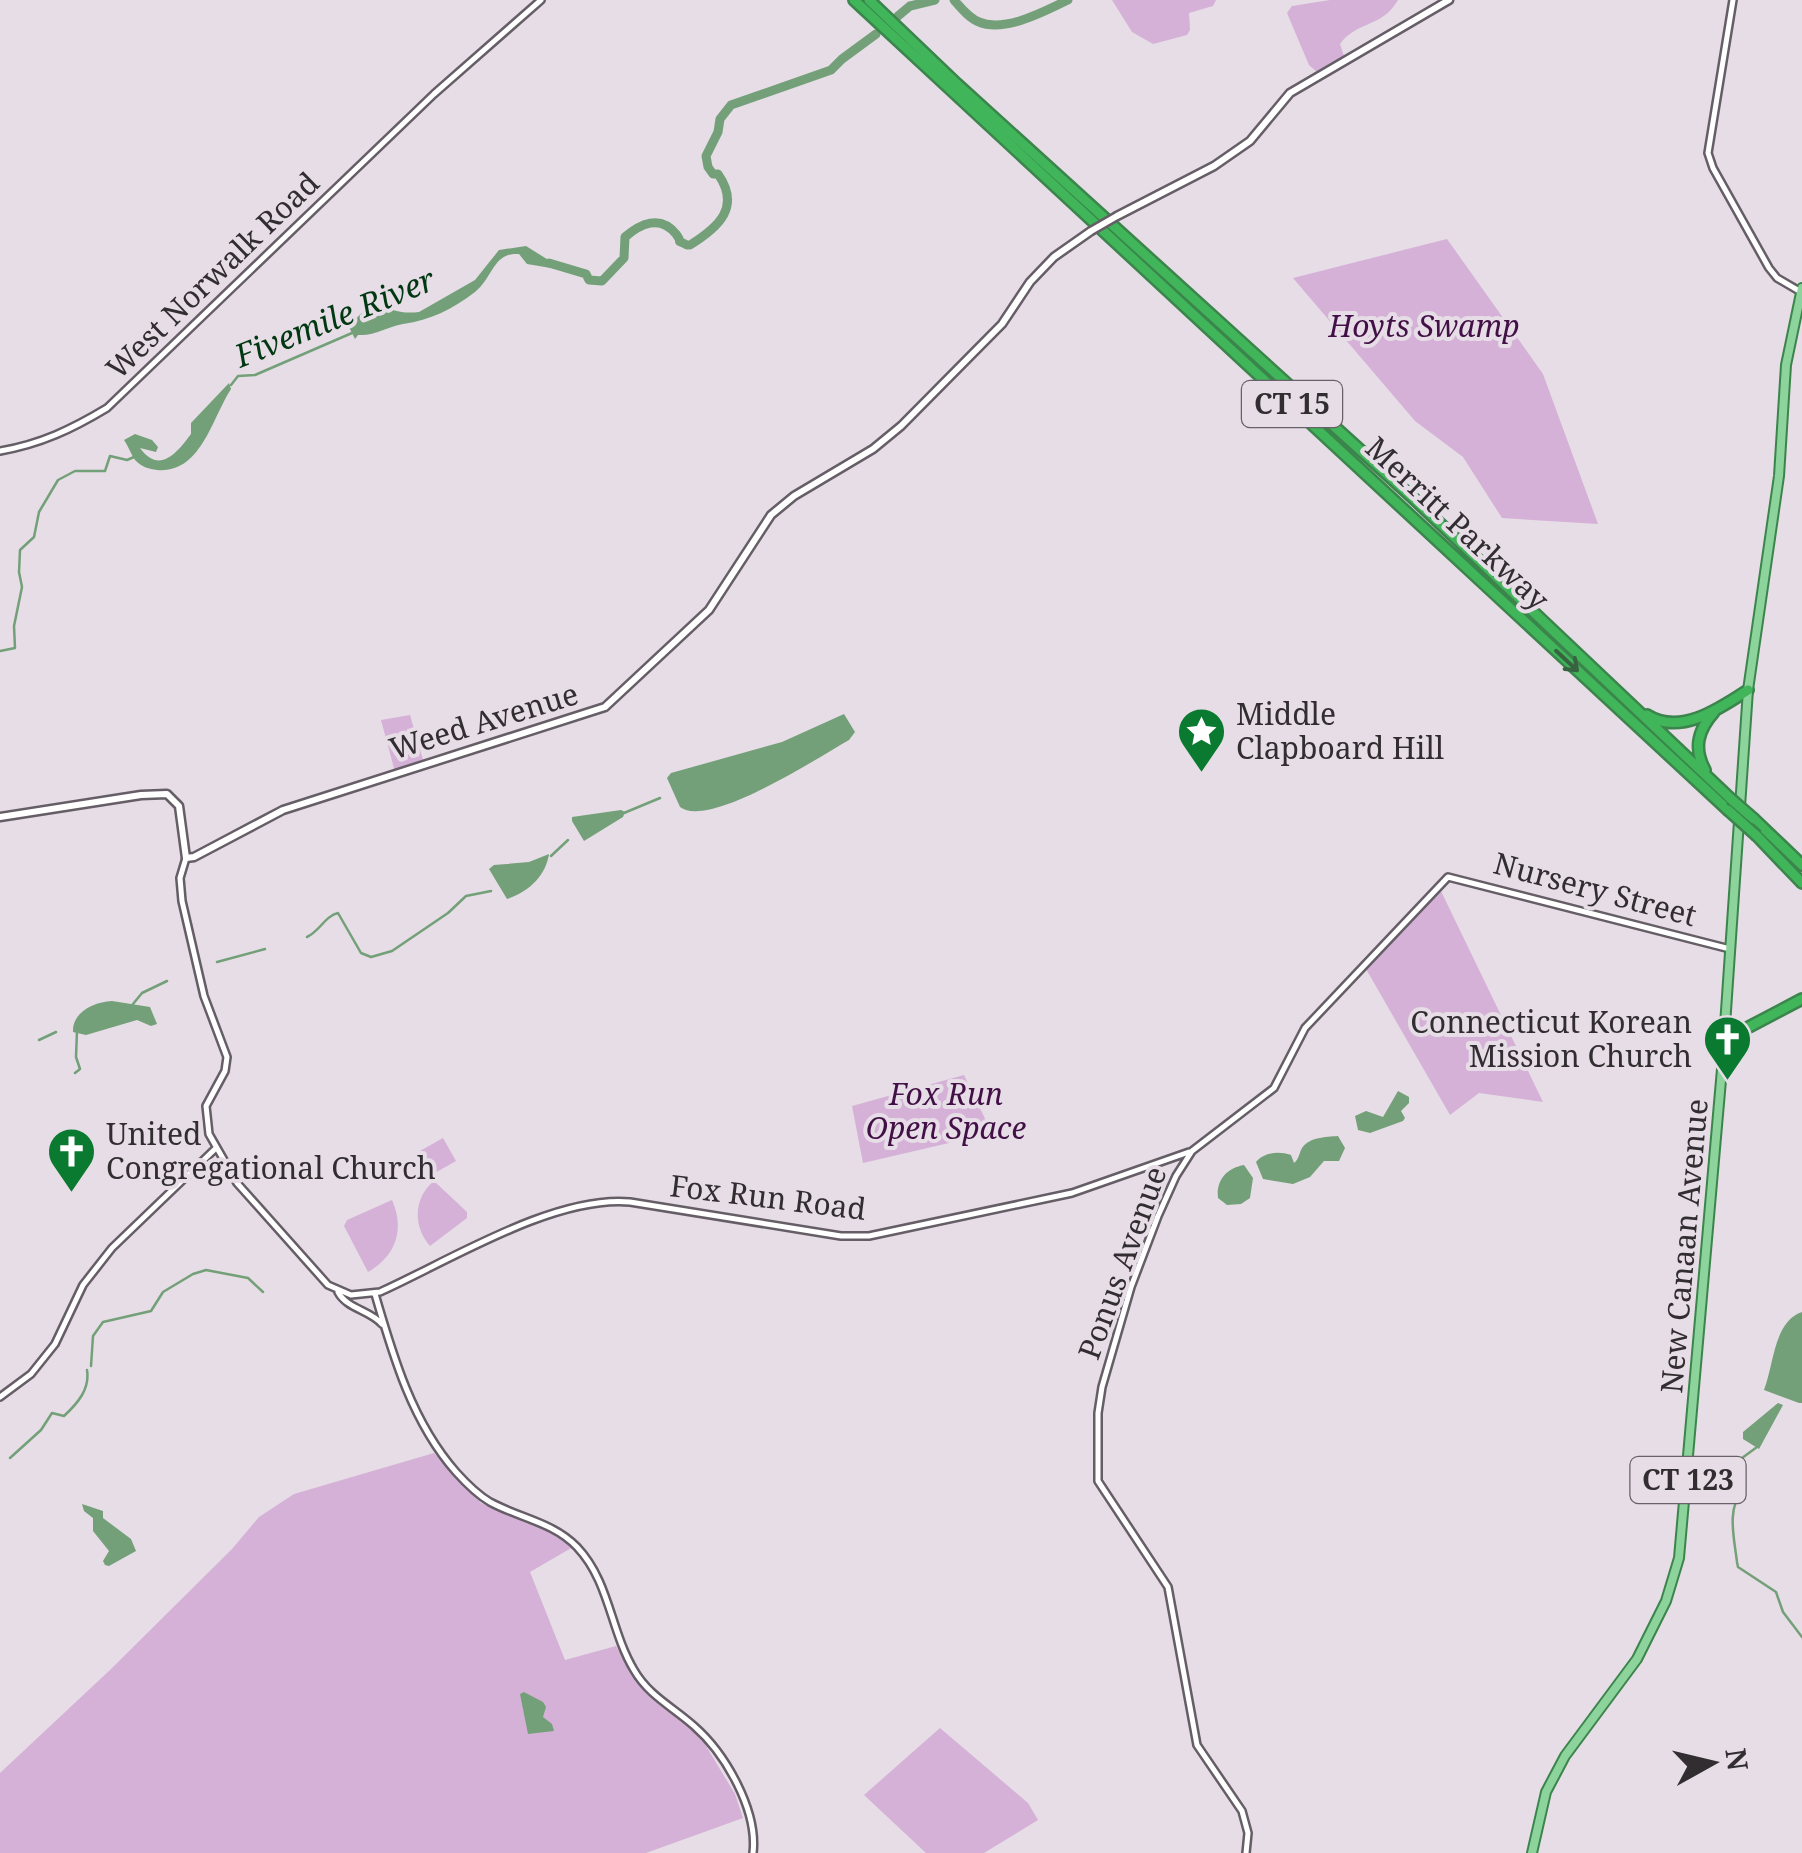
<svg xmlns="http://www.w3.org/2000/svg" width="1802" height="1853" font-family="'Noto Serif',serif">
<rect width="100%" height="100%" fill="#e6dde6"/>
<path fill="#d5b1d7" d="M1112,0H1216L1213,6L1189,13L1190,30L1187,35L1153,44L1132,32Z
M1330,0H1398C1382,28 1358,20 1340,44L1344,56L1317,72L1309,65L1287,13L1292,6Z
M1447,239L1543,374L1598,524L1502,518L1463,457L1415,421L1293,278Z
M410,715L424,763L395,772L381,720Z
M1438,885L1543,1102L1479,1093L1450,1115L1366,969L1413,920Z
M964,1075L992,1133L863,1163L852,1106Z
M443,1138L456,1161L433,1174L420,1151Z
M434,1181L467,1212V1218L430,1246C413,1227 413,1198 434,1181Z
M392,1200C405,1229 396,1256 368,1272L344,1226L347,1220Z
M434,1453L481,1503L535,1524L573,1547L530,1572L565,1660L616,1646L646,1693L700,1736L735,1794L743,1818L646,1853H0V1773L110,1670L232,1549L259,1517L294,1494Z
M940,1728L1028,1803L1038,1820L984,1853H926L864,1795Z"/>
<path fill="#73a078" d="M526,246L558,266L557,269L527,264L519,254C493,252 493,278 475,292C451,310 431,320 403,324C386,327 376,336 358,335L355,339L349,327C378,289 384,317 419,312L475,280L499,250Z
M229,383L231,389C212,418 201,474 157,470C149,469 142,467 136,461C131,455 129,447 124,440L135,434L152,440L158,447L156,452L140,448C160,476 179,450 191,434V423Z
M844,714L855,732L849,740C819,757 709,829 680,807L667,778L671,773L782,742Z
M621,810L625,812L623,817L584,841L572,821V817Z
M549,854C546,874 531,891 507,899L489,869L494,865L529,862Z
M112,1001L150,1007L157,1024L151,1026L137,1020L86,1035L73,1032C72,1012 94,1002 112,1001Z
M1398,1091L1409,1097V1103L1401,1111L1405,1118L1403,1121L1370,1133L1358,1130L1355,1116L1366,1111L1383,1117Z
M1338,1136L1345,1148L1339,1161H1324L1310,1177L1293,1184L1263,1179L1256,1162C1264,1152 1279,1151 1291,1155L1294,1163C1298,1160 1299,1155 1301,1150C1307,1137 1326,1137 1338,1136Z
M1244,1165L1253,1178L1250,1198L1241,1204L1227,1205L1218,1198C1216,1180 1227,1168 1244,1165Z
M1802,1312V1403H1799L1764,1390C1774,1364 1774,1321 1802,1312Z
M1778,1403L1783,1405L1759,1449L1743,1439V1432Z
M82,1504L103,1511V1518L131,1539L136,1551L109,1566L105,1565L103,1561L109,1551L93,1531V1518L84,1511Z
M524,1692L543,1702L546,1707L543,1717L552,1724L554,1731L528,1734L520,1694Z"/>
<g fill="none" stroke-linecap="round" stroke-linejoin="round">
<path stroke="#73a078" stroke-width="2.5" d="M231,385L238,376L255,375L352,333
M0,651L15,648L14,626L22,587L19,572L20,550L34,537L39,512L58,480L75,471H105L110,456L127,460L134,457
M624,813L660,798
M551,856L568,840
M307,937C320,931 325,916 338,913L361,953L371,957L392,951L448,913L466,896L491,891
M217,962L265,949
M133,1004L142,993L167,981
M39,1040L56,1032
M75,1073L80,1069L76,1057L77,1031
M91,1366L93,1336L103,1322L151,1311L163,1292L193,1274L206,1270L248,1278L263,1292
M1757,1447L1738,1461L1737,1472L1744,1488C1726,1509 1734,1536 1737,1562L1738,1567L1776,1592L1783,1612L1802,1637
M10,1458L41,1430L52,1413L64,1416C78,1403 90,1389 87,1370"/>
<path stroke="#73a078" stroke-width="9" d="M954,0C961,8 969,18 979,22C1005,33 1045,11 1068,0
M898,16L910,6L935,0
M690,245C719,227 741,207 718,174H713L708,167L706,156L718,132L720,119L731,105L831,70L842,59L876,34
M549,263L586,274L589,280L602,281L624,258L625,237C640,224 660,214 676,234C685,246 673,238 687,245"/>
<defs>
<path id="tertiary" d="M1733,0L1708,153L1713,168L1769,268L1777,278L1801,292
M0,451C41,444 72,429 107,408L434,94L541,0
M186,858L180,878L182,901L204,996L227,1057L225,1071L206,1106L209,1134L237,1183L328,1285L351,1295L380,1292C449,1261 554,1195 630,1202L841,1236H869L1072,1193L1189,1152
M338,1292C347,1309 370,1310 382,1324
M375,1294C393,1356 412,1422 456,1472C465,1482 478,1495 490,1502C519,1518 553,1522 577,1547C610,1582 610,1630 634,1670C649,1696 673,1707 694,1726C726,1754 758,1811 753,1853
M0,1397L31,1374L55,1344L83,1285L112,1248L215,1149
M1246,1853L1248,1833L1242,1811L1197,1745L1168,1587L1098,1481V1413L1102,1387L1131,1287L1158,1216L1176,1176L1192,1151L1274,1088L1305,1028L1448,877L1730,949"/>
<path id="secondary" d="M1117,216L1214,166L1250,141L1290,93L1449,0
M0,817L141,795L167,794L179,806L186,858L194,857L283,810L605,707L709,610L771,515L794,496L873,449L901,426L1002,324L1030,282L1054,257L1091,231"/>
<path id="primary" d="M1532,1853L1546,1792L1565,1756L1637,1659L1666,1601L1679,1558L1722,1069L1748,690L1779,476L1786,365L1802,288"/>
<path id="motorway" d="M854,0L1728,810
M869,0L957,84L1412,497L1731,799
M1647,715C1680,736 1719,709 1748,690
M1705,770C1693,748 1698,730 1714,712
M1754,819L1802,865
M1757,836L1802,883
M1725,1029H1745L1802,999"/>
</defs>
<use href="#tertiary" stroke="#665e66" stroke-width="10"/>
<use href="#secondary" stroke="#665e66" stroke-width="11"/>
<use href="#primary" stroke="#3b854c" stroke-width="12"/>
<use href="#motorway" stroke="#3b854c" stroke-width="14"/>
<use href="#tertiary" stroke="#fff" stroke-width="5"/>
<use href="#secondary" stroke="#fff" stroke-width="6"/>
<use href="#primary" stroke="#8cd39c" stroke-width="8"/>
<use href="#motorway" stroke="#40b55a" stroke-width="9"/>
<defs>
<path id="secondary-bridge" d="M1091,231L1117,216"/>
<path id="motorway-bridge" d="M1731,799L1754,819
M1728,810L1757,836"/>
</defs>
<use href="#secondary-bridge" stroke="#665e66" stroke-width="11" stroke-linecap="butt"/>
<use href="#motorway-bridge" stroke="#3b854c" stroke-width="14" stroke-linecap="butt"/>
<use href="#secondary-bridge" stroke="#fff" stroke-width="6"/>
<use href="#motorway-bridge" stroke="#40b55a" stroke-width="9"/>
</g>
<defs><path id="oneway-shaft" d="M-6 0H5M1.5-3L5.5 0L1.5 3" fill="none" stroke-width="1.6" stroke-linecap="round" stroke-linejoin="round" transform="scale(2.5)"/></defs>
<use stroke="#376341" href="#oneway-shaft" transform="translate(1567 661) rotate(43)"/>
<defs>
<symbol id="sight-pin" viewBox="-11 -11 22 30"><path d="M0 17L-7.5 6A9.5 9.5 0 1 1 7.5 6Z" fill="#097a2f" stroke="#e6dde6"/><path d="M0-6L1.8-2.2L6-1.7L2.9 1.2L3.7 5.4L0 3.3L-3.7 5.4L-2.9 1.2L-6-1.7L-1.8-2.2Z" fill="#fff"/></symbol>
<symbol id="church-pin" viewBox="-11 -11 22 30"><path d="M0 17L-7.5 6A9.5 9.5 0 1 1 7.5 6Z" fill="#097a2f" stroke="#e6dde6"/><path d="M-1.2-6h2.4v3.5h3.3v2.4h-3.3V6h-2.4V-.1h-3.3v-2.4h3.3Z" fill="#fff"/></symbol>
</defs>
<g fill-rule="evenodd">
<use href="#sight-pin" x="1174" y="704" width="55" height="75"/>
<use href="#church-pin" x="1700" y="1012" width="55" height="75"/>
<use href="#church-pin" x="44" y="1124" width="55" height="75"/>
</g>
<g text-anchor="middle" stroke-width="8" stroke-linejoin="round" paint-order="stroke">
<g fill="#e6dde6" stroke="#676267" stroke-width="2.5">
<rect x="1242" y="381" width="100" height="46" rx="8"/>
<rect x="1630.5" y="1457" width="115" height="46" rx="8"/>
</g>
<g font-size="28" font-weight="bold" fill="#312d31">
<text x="1292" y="414">CT 15</text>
<text x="1688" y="1490">CT 123</text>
</g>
<g font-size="30" fill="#312d31" stroke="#e6dde6">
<text transform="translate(213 276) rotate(-44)" y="10">West Norwalk Road</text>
<text transform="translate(1457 524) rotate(43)" y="10">Merritt Parkway</text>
<text transform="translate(484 722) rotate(-17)" y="10">Weed Avenue</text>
<text transform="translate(1595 890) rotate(15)" y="10">Nursery Street</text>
<text transform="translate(768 1198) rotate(7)" y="10">Fox Run Road</text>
<text transform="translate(1685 1246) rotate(-85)" y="10">New Canaan Avenue</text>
<text transform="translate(1123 1263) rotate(-70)" y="10">Ponus Avenue</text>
</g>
<g font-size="30" font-style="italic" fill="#421046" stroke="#e6dde6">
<text x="1424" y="337">Hoyts Swamp</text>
<text x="946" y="1105">Fox Run<tspan x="946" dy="34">Open Space</tspan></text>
</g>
<g font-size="30" fill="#312d31" stroke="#e6dde6" text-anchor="start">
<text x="1236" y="725">Middle<tspan x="1236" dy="34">Clapboard Hill</tspan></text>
<text x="1692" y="1033" text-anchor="end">Connecticut Korean<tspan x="1692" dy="34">Mission Church</tspan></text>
<text x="106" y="1145">United<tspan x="106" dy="34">Congregational Church</tspan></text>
</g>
<g font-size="32" font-style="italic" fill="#013811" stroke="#e6dde6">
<text transform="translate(335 318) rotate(-22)" y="11">Fivemile River</text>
</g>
</g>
<g transform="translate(1712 1763) rotate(82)" stroke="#e6dde6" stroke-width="8" paint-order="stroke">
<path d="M0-8L18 38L0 25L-18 38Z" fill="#312d31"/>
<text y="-15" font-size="28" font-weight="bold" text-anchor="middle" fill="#312d31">N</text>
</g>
</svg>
